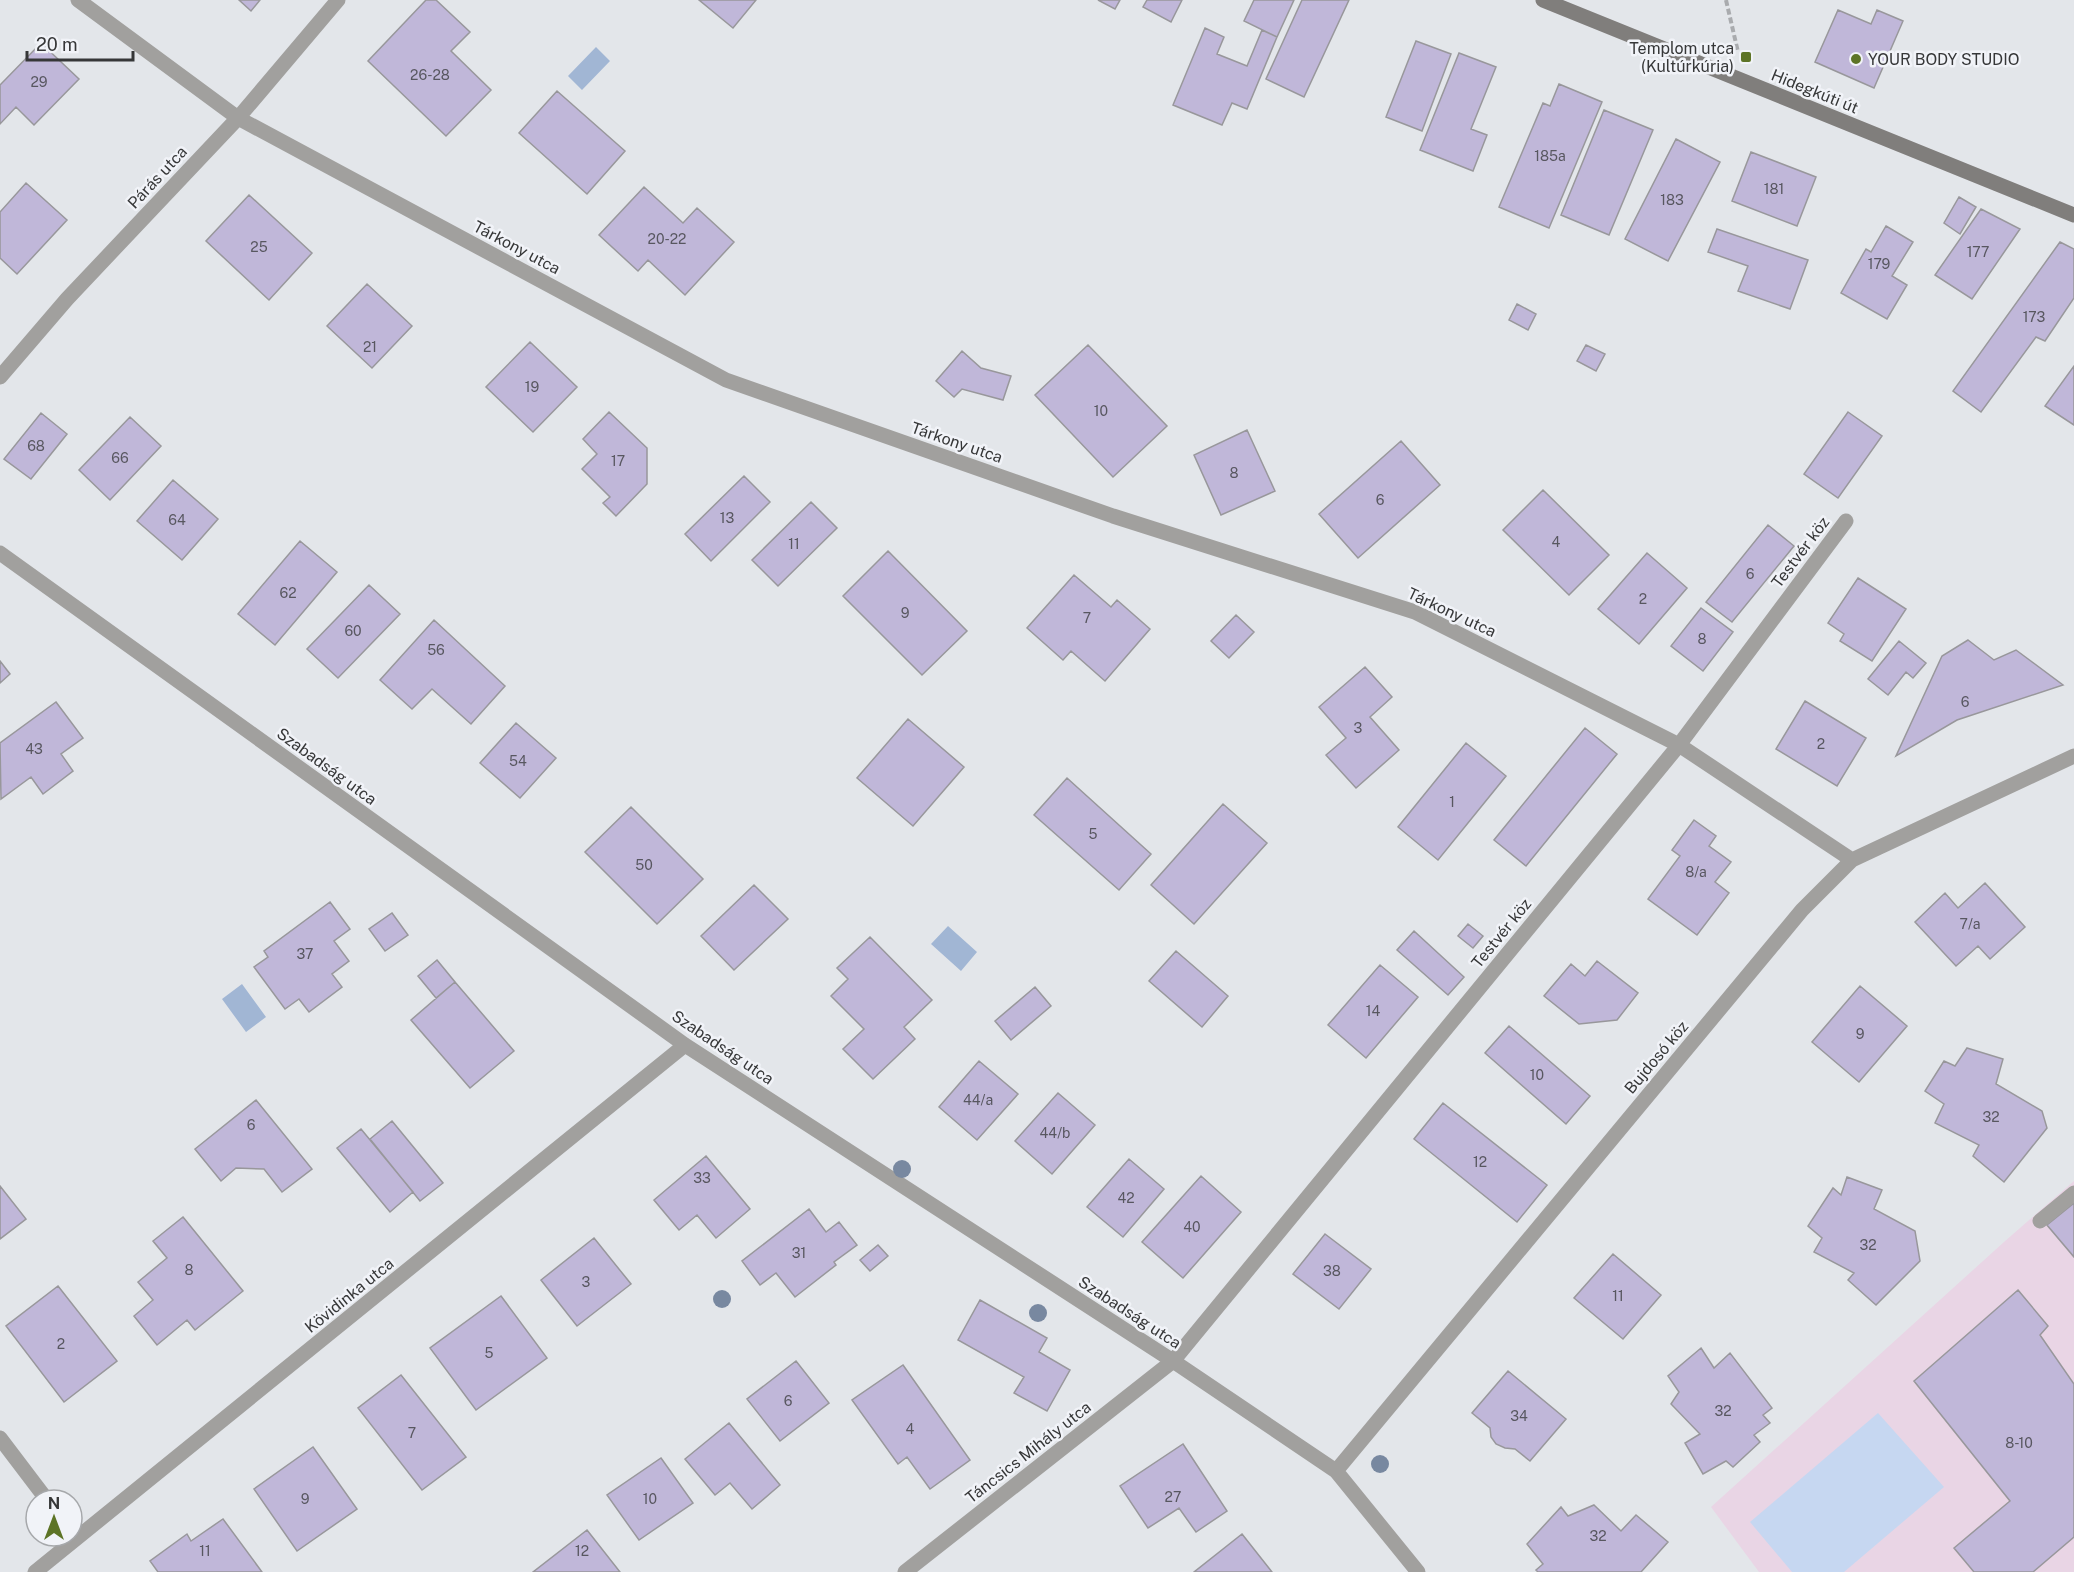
<svg xmlns="http://www.w3.org/2000/svg" width="2074" height="1572" font-family="'Public Sans',sans-serif">
<rect width="100%" height="100%" fill="#e3e6ea"/>
<path fill="#e9d5e5" d="M2074,1181V1572H1759L1711,1507L2004,1242Z"/>
<path fill="#c6d7f1" d="M1878,1413L1944,1487L1844,1572H1792L1750,1522Z"/>
<path fill="#a1b6d4" d="M596,47L610,61L582,90L568,76Z
M948,926L977,952L961,971L931,944Z
M242,984L266,1017L246,1032L222,999Z"/>
<path fill="#c0b7d9" stroke="#98979b" stroke-width="1.5" d="M239,0H260L251,11Z
M426,0H436L470,32L451,51L491,90L446,136L368,61Z
M699,0H756L733,28Z
M1098,0H1120L1115,9Z
M1147,0H1182L1171,22L1143,7Z
M1254,0H1294L1277,37L1244,21Z
M1302,0H1349L1304,97L1266,79Z
M1838,10L1871,24L1877,10L1903,21L1874,88L1815,62Z
M1205,28L1224,37L1217,54L1247,66L1262,30L1277,37L1247,109L1232,103L1222,125L1173,105Z
M1416,41L1451,54L1422,131L1386,117Z
M41,43L79,79L34,125L16,107L0,124V85Z
M1459,53L1496,67L1471,129L1487,135L1473,171L1420,150Z
M1559,84L1602,102L1549,228L1499,207L1543,103L1550,106Z
M557,91L625,151L587,194L519,133Z
M1604,110L1653,130L1609,235L1561,215Z
M1676,139L1720,162L1668,261L1625,239Z
M1751,152L1816,177L1797,226L1732,201Z
M26,183L67,220L17,274L0,258V212Z
M644,187L683,223L697,208L734,242L685,295L648,260L638,271L599,235Z
M249,195L312,253L269,300L206,241Z
M1959,197L1976,207L1960,234L1944,223Z
M1981,209L2020,229L1972,299L1935,275Z
M1886,226L1913,242L1892,276L1907,285L1887,319L1841,293L1866,249L1871,252Z
M1717,229L1808,260L1790,309L1738,291L1748,266L1708,252Z
M2060,242L2074,249V298L2045,341L2036,337L1981,412L1953,391Z
M367,284L412,326L372,368L327,326Z
M1517,304L1536,314L1528,330L1509,320Z
M530,342L577,387L533,432L486,387Z
M1088,345L1167,426L1113,477L1035,395Z
M1586,345L1605,354L1596,371L1577,361Z
M962,351L981,368L1011,376L1003,400L962,389L954,397L936,381Z
M2074,366V425L2045,406Z
M609,412L647,448V484L616,516L603,503L610,497L582,469L597,454L583,439Z
M1848,412L1882,436L1838,498L1804,474Z
M41,413L67,434L31,479L4,459Z
M130,417L161,446L110,500L79,470Z
M1247,430L1275,491L1221,515L1194,455Z
M1401,441L1440,485L1358,558L1319,514Z
M744,476L770,502L711,561L685,534Z
M173,480L218,519L182,560L137,521Z
M1543,490L1609,555L1569,595L1503,530Z
M811,502L837,528L778,586L752,560Z
M1768,525L1794,546L1732,622L1706,602Z
M300,541L337,572L275,645L238,614Z
M888,551L967,631L922,675L843,596Z
M1647,553L1687,588L1639,644L1598,609Z
M1074,575L1111,607L1117,600L1150,629L1105,681L1071,651L1063,660L1027,628Z
M1858,578L1906,609L1872,661L1840,641L1844,634L1828,623Z
M369,585L400,614L338,678L307,649Z
M1701,608L1733,632L1703,671L1671,646Z
M1236,615L1254,632L1229,658L1211,641Z
M434,620L505,686L471,724L432,689L412,709L380,680Z
M1968,640L1994,660L2016,650L2063,685L1957,720L1896,756L1942,656Z
M1899,641L1926,663L1913,678L1906,672L1888,695L1868,679Z
M0,661L10,674L0,683Z
M1365,667L1392,697L1370,717L1399,750L1356,788L1326,755L1346,738L1319,707Z
M1805,701L1866,738L1837,786L1776,749Z
M56,702L83,738L61,754L73,771L43,794L31,777L1,799L0,743Z
M908,719L964,767L913,826L857,778Z
M516,723L556,758L520,798L480,763Z
M1585,728L1617,754L1526,866L1494,840Z
M1466,743L1506,776L1438,860L1398,827Z
M1067,778L1151,854L1119,890L1034,815Z
M1223,804L1267,843L1194,924L1151,885Z
M631,807L703,879L657,924L585,852Z
M1694,820L1716,836L1709,846L1731,862L1715,882L1729,893L1697,935L1648,899L1680,856L1672,850Z
M1985,883L2025,927L1990,959L1978,946L1956,966L1915,922L1945,893L1958,908Z
M754,885L788,919L734,970L701,936Z
M330,902L350,929L334,941L349,961L332,974L342,987L309,1012L299,999L285,1009L254,967L268,957L264,951Z
M392,913L408,935L385,951L369,929Z
M1468,924L1483,936L1473,948L1458,936Z
M1414,931L1464,977L1448,995L1397,950Z
M870,937L932,1000L904,1027L915,1039L873,1079L843,1049L864,1029L831,996L848,979L837,968Z
M1176,951L1228,996L1202,1027L1149,981Z
M437,960L455,982L436,998L418,976Z
M1597,961L1638,993L1617,1020L1579,1024L1544,996L1571,964L1585,976Z
M1380,965L1418,997L1366,1058L1328,1025Z
M455,982L514,1051L470,1088L411,1020Z
M1860,986L1907,1026L1859,1082L1812,1042Z
M1035,987L1051,1006L1011,1040L995,1021Z
M1509,1026L1590,1096L1566,1124L1485,1053Z
M1967,1048L2003,1059L1996,1084L2042,1111L2047,1128L2004,1182L1973,1156L1979,1145L1935,1123L1944,1104L1925,1091L1944,1061L1955,1066Z
M979,1061L1018,1094L977,1140L939,1107Z
M1058,1093L1095,1125L1052,1174L1015,1141Z
M256,1100L312,1169L282,1192L264,1169L236,1168L221,1181L195,1149Z
M1443,1103L1547,1185L1517,1222L1414,1139Z
M392,1121L443,1183L420,1201L370,1139Z
M361,1129L413,1192L390,1212L337,1148Z
M706,1156L750,1209L716,1238L697,1215L679,1230L654,1200Z
M1129,1159L1164,1189L1123,1237L1087,1207Z
M1201,1176L1241,1212L1183,1278L1142,1242Z
M1847,1177L1882,1190L1874,1209L1915,1231L1920,1261L1876,1305L1848,1280L1854,1273L1814,1252L1822,1238L1808,1226L1833,1188L1841,1195Z
M0,1186L26,1219L0,1239Z
M2074,1203V1257L2047,1225Z
M809,1209L826,1232L839,1222L857,1245L834,1262L836,1265L795,1297L776,1273L760,1285L742,1261Z
M183,1217L243,1291L195,1330L187,1320L157,1345L134,1316L153,1300L138,1282L167,1258L153,1241Z
M1325,1234L1371,1269L1339,1309L1293,1274Z
M594,1238L631,1284L577,1326L541,1280Z
M878,1245L888,1256L870,1271L860,1260Z
M1613,1254L1661,1295L1623,1339L1574,1298Z
M58,1286L117,1361L64,1402L6,1326Z
M2018,1290L2048,1326L2040,1335L2074,1384V1537L2033,1572H1974L1954,1548L2010,1501L1914,1381Z
M501,1296L547,1358L476,1410L430,1348Z
M980,1300L1047,1338L1039,1352L1070,1370L1047,1411L1014,1393L1024,1377L958,1340Z
M1701,1348L1714,1368L1730,1353L1772,1408L1763,1415L1770,1423L1754,1435L1760,1442L1733,1467L1726,1461L1703,1474L1685,1443L1700,1434L1671,1404L1679,1392L1668,1376Z
M796,1361L829,1403L780,1441L747,1399Z
M903,1365L970,1460L930,1489L907,1457L898,1464L852,1400Z
M1508,1371L1566,1419L1530,1461L1515,1449L1505,1448L1496,1444L1491,1437L1490,1428L1472,1413Z
M401,1375L466,1457L422,1490L358,1408Z
M729,1423L780,1485L752,1509L730,1483L715,1495L685,1459Z
M1183,1444L1227,1511L1196,1532L1179,1508L1148,1528L1120,1486Z
M313,1447L357,1509L297,1551L254,1489Z
M661,1458L693,1503L639,1540L607,1495Z
M1594,1505L1621,1531L1636,1515L1668,1542L1641,1572H1538L1536,1570L1543,1564L1527,1544L1561,1507L1568,1516Z
M223,1519L262,1572H158L150,1561L187,1534L191,1541Z
M587,1530L620,1572H533Z
M1242,1534L1272,1572H1194Z"/>
<g fill="none" stroke-linecap="round" stroke-linejoin="round">
<path stroke="#a9abae" stroke-width="4" stroke-dasharray="6 3" stroke-linecap="butt" d="M1726,0L1738,52"/>
<path stroke="#a1a09e" stroke-width="15" d="M2040,1221L2074,1193"/>
<path stroke="#a1a09e" stroke-width="15" d="M78,0L238,118L726,380L1113,516L1415,612L1679,745L1852,860
M0,377L67,299L238,118L338,0
M0,553L685,1045L1173,1361L1336,1471L1418,1572
M0,1438L47,1500
M1336,1471L1802,910L1852,860L2074,756
M35,1572L685,1045
M905,1572L1173,1361L1679,745L1846,521"/>
<path stroke="#807e7c" stroke-width="15" d="M1543,0L2074,215"/>
</g>
<g fill="#7888a0">
<circle cx="902" cy="1169" r="9"/>
<circle cx="722" cy="1299" r="9"/>
<circle cx="1038" cy="1313" r="9"/>
<circle cx="1380" cy="1464" r="9"/>
</g>
<g fill="#5d7426" stroke="#f1f3f8" stroke-width="2">
<rect x="1740" y="51" width="12" height="12" rx="3"/>
<circle cx="1856" cy="59" r="6"/>
</g>
<g text-anchor="middle" stroke-width="5" stroke-linejoin="round" paint-order="stroke">
<g font-size="14" fill="#585760">
<text x="430" y="80">26-28</text>
<text x="39" y="87">29</text>
<text x="1550" y="161">185a</text>
<text x="1774" y="194">181</text>
<text x="1672" y="205">183</text>
<text x="667" y="244">20-22</text>
<text x="259" y="252">25</text>
<text x="1978" y="257">177</text>
<text x="1879" y="269">179</text>
<text x="2034" y="322">173</text>
<text x="370" y="352">21</text>
<text x="532" y="392">19</text>
<text x="1101" y="416">10</text>
<text x="36" y="451">68</text>
<text x="120" y="463">66</text>
<text x="618" y="466">17</text>
<text x="1234" y="478">8</text>
<text x="1380" y="505">6</text>
<text x="727" y="523">13</text>
<text x="177" y="525">64</text>
<text x="1556" y="547">4</text>
<text x="794" y="549">11</text>
<text x="1750" y="579">6</text>
<text x="288" y="598">62</text>
<text x="1643" y="604">2</text>
<text x="905" y="618">9</text>
<text x="1087" y="623">7</text>
<text x="353" y="636">60</text>
<text x="1702" y="644">8</text>
<text x="436" y="655">56</text>
<text x="1965" y="707">6</text>
<text x="1358" y="733">3</text>
<text x="1821" y="749">2</text>
<text x="34" y="754">43</text>
<text x="518" y="766">54</text>
<text x="1452" y="807">1</text>
<text x="1093" y="839">5</text>
<text x="644" y="870">50</text>
<text x="1696" y="877">8/a</text>
<text x="1970" y="929">7/a</text>
<text x="305" y="959">37</text>
<text x="1373" y="1016">14</text>
<text x="1860" y="1039">9</text>
<text x="1537" y="1080">10</text>
<text x="978" y="1105">44/a</text>
<text x="1991" y="1122">32</text>
<text x="251" y="1130">6</text>
<text x="1055" y="1138">44/b</text>
<text x="1480" y="1167">12</text>
<text x="702" y="1183">33</text>
<text x="1126" y="1203">42</text>
<text x="1192" y="1232">40</text>
<text x="1868" y="1250">32</text>
<text x="799" y="1258">31</text>
<text x="189" y="1275">8</text>
<text x="1332" y="1276">38</text>
<text x="586" y="1287">3</text>
<text x="1618" y="1301">11</text>
<text x="61" y="1349">2</text>
<text x="489" y="1358">5</text>
<text x="788" y="1406">6</text>
<text x="1723" y="1416">32</text>
<text x="1519" y="1421">34</text>
<text x="910" y="1434">4</text>
<text x="412" y="1438">7</text>
<text x="2019" y="1448">8-10</text>
<text x="1173" y="1502">27</text>
<text x="305" y="1504">9</text>
<text x="650" y="1504">10</text>
<text x="1598" y="1541">32</text>
<text x="205" y="1556">11</text>
<text x="582" y="1556">12</text>
</g>
<g font-size="16" fill="#363738" stroke="#f1f3f8" text-anchor="end">
<text x="1734" y="54">Templom utca<tspan x="1734" dy="18">(Kultúrkúria)</tspan></text>
<text x="1868" y="65" text-anchor="start">YOUR BODY STUDIO</text>
</g>
<g font-size="16" fill="#363738" stroke="#f1f3f8">
<text transform="translate(1815 91) rotate(22)" y="6">Hidegkúti út</text>
<text transform="translate(157 177) rotate(-47)" y="6">Párás utca</text>
<text transform="translate(517 247) rotate(28)" y="6">Tárkony utca</text>
<text transform="translate(957 442) rotate(19)" y="6">Tárkony utca</text>
<text transform="translate(1800 552) rotate(-53)" y="6">Testvér köz</text>
<text transform="translate(1452 612) rotate(25)" y="6">Tárkony utca</text>
<text transform="translate(327 766) rotate(36)" y="6">Szabadság utca</text>
<text transform="translate(1501 933) rotate(-51)" y="6">Testvér köz</text>
<text transform="translate(723 1047) rotate(34)" y="6">Szabadság utca</text>
<text transform="translate(1656 1057) rotate(-50)" y="6">Bujdosó köz</text>
<text transform="translate(349 1295) rotate(-39)" y="6">Kövidinka utca</text>
<text transform="translate(1130 1312) rotate(33)" y="6">Szabadság utca</text>
<text transform="translate(1028 1452) rotate(-38)" y="6">Táncsics Mihály utca</text>
</g>
</g>
<g transform="translate(54 1518)"><circle r="28" fill="#f1f3f8" stroke="#a6a8ab" stroke-width="1.5"/>
<path d="M0-4.5L10 22L0 15L-10 22Z" fill="#5d7426"/>
<text y="-9" font-size="16" font-weight="bold" text-anchor="middle" fill="#363738">N</text>
</g>
<path d="M27 51v9h106v-9" fill="none" stroke="#363738" stroke-width="3"/>
<text x="36" y="51" font-size="18" fill="#363738" stroke="#f1f3f8" stroke-width="4.5" paint-order="stroke">20 m</text>
</svg>
